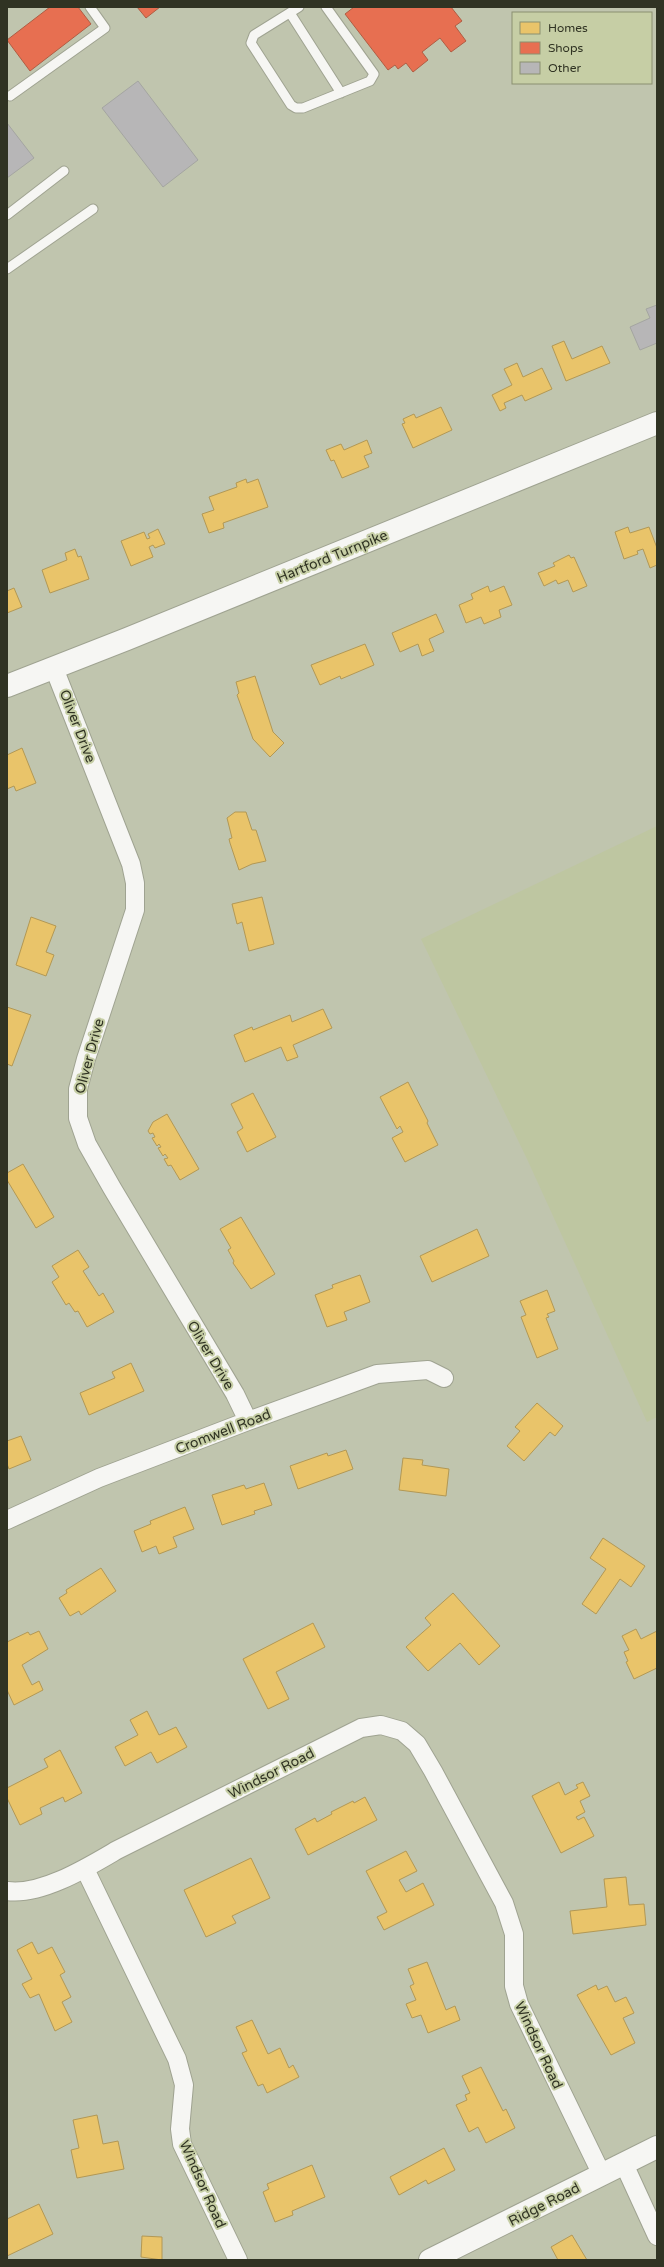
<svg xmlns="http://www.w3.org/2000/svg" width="664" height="2267" font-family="'Varela Round',sans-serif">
<rect width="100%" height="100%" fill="#c0c5ae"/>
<path fill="#bec6a1" d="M657,826V1417L647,1422L527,1159L421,939Z"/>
<path fill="#e9c46a" stroke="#b29855" d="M564,341L572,359L602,346L610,363L566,381L552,346Z
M517,363L523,377L542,368L552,389L525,401L522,395L504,403L506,408L500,411L492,395L512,385L504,369Z
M441,407L452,430L413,448L402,424L405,423L403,419L414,414L416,418Z
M367,440L372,453L364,456L369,467L342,478L334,460L331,461L326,450L341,444L344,450Z
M246,479L247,483L258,479L268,507L223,523L224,528L209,533L202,514L214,510L209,497L237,487L236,483Z
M628,527L630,533L649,527L657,548V565L650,568L643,549L637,551L638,554L624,559L615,532Z
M158,529L165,544L155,548L153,545L149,547L153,557L131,566L121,541L144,532L147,539L150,538L148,534Z
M75,549L78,557L81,556L89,579L50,593L42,570L67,560L65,553Z
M569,555L571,558L574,557L587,586L573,592L568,580L558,584L556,580L544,586L538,573L555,566L553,563Z
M488,586L490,592L504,586L512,605L499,610L501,617L484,624L481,617L466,623L459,605L473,599L471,594Z
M14,588L22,607L7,613V591Z
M436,614L444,632L429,639L434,651L422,656L418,644L400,652L392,633Z
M365,644L374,665L341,679L340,676L320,685L311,665Z
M255,676L273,732L284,743L270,757L253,739L237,695L239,693L236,682Z
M22,748L36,783L16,791L14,786L7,789V755Z
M235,812H246L252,830H256L266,861L252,864L239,870L230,843L229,839L232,838L227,818Z
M262,897L274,944L249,951L242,922L237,924L232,904Z
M31,917L56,926L46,952L54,955L46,976L16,965Z
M7,1007L31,1015L12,1066L7,1064Z
M323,1009L332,1028L293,1045L298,1057L287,1061L281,1047L245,1062L234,1035L252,1027L253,1030L290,1015L292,1022Z
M408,1082L428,1121L427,1123L438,1145L405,1162L392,1138L403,1132L400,1126L397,1129L380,1097Z
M253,1093L276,1137L247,1152L237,1132L243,1128L231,1104Z
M167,1114L199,1169L180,1180L171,1165L168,1166L164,1159L168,1158L165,1154L163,1156L158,1148L161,1147L159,1144L157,1146L152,1138L155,1137L153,1133L150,1134L148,1131L153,1122Z
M23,1164L54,1217L36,1228L7,1180V1173Z
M241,1217L275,1274L251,1289L233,1263L234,1261L228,1250L231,1248L220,1229Z
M477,1229L489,1256L432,1282L420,1256Z
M78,1250L89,1267L83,1271L99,1296L103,1293L114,1312L87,1327L78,1311L75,1312L69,1303L66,1305L52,1282L59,1277L52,1266Z
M360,1275L370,1302L344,1312L347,1320L327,1327L315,1295L333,1288L332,1285Z
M547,1290L555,1311L547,1314L549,1317L546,1318L558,1349L537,1358L521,1317L526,1315L520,1301Z
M131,1363L144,1391L89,1415L80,1393L115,1378L112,1372Z
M537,1403L563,1426L555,1436L550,1432L524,1461L507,1446L520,1431L515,1427Z
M21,1436L31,1460L9,1469L7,1464V1441Z
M346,1450L353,1469L298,1489L290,1466L327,1453L328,1456Z
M403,1458L423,1460L422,1465L449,1469L446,1496L399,1490Z
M264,1483L272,1505L254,1511L255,1514L222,1525L212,1495L244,1485L246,1489Z
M185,1507L194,1529L173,1537L177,1547L159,1554L156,1546L142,1552L134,1531L151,1524L150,1521Z
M603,1538L645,1566L631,1587L620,1579L596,1614L582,1604L606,1569L590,1558Z
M101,1568L116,1591L81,1615L79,1611L70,1616L59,1598L67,1593L66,1590Z
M453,1593L500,1646L479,1665L460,1643L428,1671L406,1647L431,1625L425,1618Z
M313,1623L325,1647L276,1672L289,1699L268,1709L243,1659Z
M636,1629L641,1639L657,1631V1668L634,1679L626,1662L628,1661L624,1652L629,1650L622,1636Z
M39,1631L48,1649L22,1665L32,1685L39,1681L43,1690L14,1705L7,1690V1642L28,1632L30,1635Z
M147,1711L159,1735L176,1727L187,1747L157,1763L151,1752L125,1766L115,1747L138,1735L130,1720Z
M60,1750L82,1793L65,1802L63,1797L40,1808L42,1814L20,1825L7,1798V1788L48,1767L44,1759Z
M559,1782L565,1795L578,1788L576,1785L583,1782L590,1796L580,1801L585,1812L576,1817L578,1820L584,1817L594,1836L561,1853L532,1796Z
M365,1797L377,1820L308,1855L295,1829L315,1818L317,1822L332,1814L331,1812L353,1801L354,1803Z
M406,1851L417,1871L399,1880L406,1892L423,1883L434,1905L384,1930L377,1917L387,1912L366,1871Z
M251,1858L270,1898L232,1916L236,1923L206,1937L184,1890Z
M626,1877L629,1905L644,1904L646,1925L573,1934L570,1911L607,1907L604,1879Z
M32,1942L38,1954L52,1947L65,1972L60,1975L71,1997L62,2002L72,2022L55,2031L39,1994L30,1998L22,1984L32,1979L17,1950Z
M427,1962L446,2010L455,2006L460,2020L428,2033L421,2015L412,2018L406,2004L416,2000L410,1986L414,1984L408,1969Z
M596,1985L598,1990L607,1986L615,2002L626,1997L634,2013L623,2018L635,2043L611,2055L577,1995Z
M252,2020L268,2054L280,2048L289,2068L293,2065L299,2077L267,2093L263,2084L258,2086L242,2053L247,2051L236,2027Z
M481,2067L503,2111L506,2109L515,2128L486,2143L478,2127L469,2132L456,2105L467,2100L465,2095L470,2093L462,2076Z
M97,2115L103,2144L118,2141L124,2169L77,2178L71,2150L79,2148L73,2120Z
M444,2148L455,2170L428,2184L426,2180L399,2195L390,2177Z
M312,2165L325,2197L292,2211L293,2215L275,2222L263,2192L269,2189L267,2184Z
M39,2204L53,2234L7,2256V2219Z
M572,2235L587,2260H558L551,2247Z
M142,2236L162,2237V2260L141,2257Z"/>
<path fill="#e76f51" stroke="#b05d43" d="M50,7H78L91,24L30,71L7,40Z
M137,7H160L146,18Z
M354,7H451L462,21L455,26L466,41L451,52L440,38L422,52L428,60L413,72L406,63L398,69L395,65L388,70L345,14Z"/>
<path fill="#b7b6b7" stroke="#a4a5a1" d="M138,81L198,160L163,187L102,108Z
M7,123L34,158L7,178Z
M657,305V343L640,350L630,327L650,318L646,309Z"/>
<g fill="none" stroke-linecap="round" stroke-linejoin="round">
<defs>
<path id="lane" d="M299,7L254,35L251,43L291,105L296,108H303L370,81L374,74L326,7
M290,13L341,93
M10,96L105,28L90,7
M7,215L64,171
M7,269L93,209"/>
<path id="street" d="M54,668L131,864L135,883V910L86,1059L78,1089V1118L87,1144L112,1188L235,1394L248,1421
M7,1520L99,1478L248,1421L377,1374L428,1370L444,1378
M85,1869L177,2059L184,2085L180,2129L182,2144L238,2260
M7,1891C41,1896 88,1867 117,1850L361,1728L381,1725L402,1731L417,1744L433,1771L504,1903L514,1934V1986L519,2004L602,2175
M624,2164L657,2236"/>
<path id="secondary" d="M7,686L127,639L657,423
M430,2260L657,2147"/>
</defs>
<use href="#lane" stroke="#9fa391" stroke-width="11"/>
<use href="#street" stroke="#9fa391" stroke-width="20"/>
<use href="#secondary" stroke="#9fa391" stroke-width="24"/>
<use href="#lane" stroke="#f6f6f3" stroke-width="9"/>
<use href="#street" stroke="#f6f6f3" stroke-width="18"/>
<use href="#secondary" stroke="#f6f6f3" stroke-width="22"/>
</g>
<g text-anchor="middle" stroke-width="4" stroke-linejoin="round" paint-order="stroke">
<g font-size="14" fill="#303323" stroke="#c6cea5">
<text transform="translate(332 556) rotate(-22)" y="5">Hartford Turnpike</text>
<text transform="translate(78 726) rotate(69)" y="5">Oliver Drive</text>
<text transform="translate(89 1056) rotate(-75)" y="5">Oliver Drive</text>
<text transform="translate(211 1355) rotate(59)" y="5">Oliver Drive</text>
<text transform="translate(223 1431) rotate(-21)" y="5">Cromwell Road</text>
<text transform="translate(271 1773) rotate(-27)" y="5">Windsor Road</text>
<text transform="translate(539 2045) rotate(65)" y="5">Windsor Road</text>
<text transform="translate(203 2184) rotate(66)" y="5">Windsor Road</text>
<text transform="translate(544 2204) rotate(-27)" y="5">Ridge Road</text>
</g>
</g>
<rect width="664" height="2267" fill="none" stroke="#303323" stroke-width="16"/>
<rect x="512" y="12" width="140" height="72" fill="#c6cea5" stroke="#8a9071"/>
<rect x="520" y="22" width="20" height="12" fill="#e9c46a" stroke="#8a9071"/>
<text x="548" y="32" font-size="12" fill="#303323">Homes</text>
<rect x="520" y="42" width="20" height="12" fill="#e76f51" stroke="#8a9071"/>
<text x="548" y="52" font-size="12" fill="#303323">Shops</text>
<rect x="520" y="62" width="20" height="12" fill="#b7b6b7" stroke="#8a9071"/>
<text x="548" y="72" font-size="12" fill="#303323">Other</text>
</svg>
